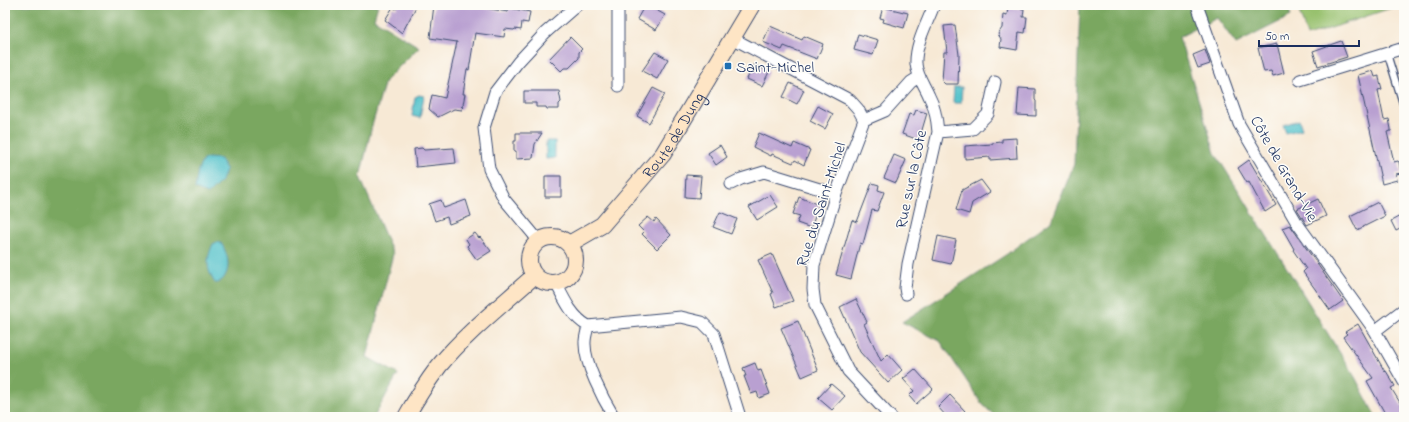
<svg xmlns="http://www.w3.org/2000/svg" width="1409" height="422" font-family="'Indie Flower',sans-serif">
<rect width="100%" height="100%" fill="#fdfcf7"/>
<filter id="ink" filterUnits="userSpaceOnUse"><feTurbulence type="fractalNoise" baseFrequency=".025" numOctaves="2"/><feDisplacementMap in="SourceGraphic" scale="8" xChannelSelector="R" yChannelSelector="G"/><feConvolveMatrix kernelMatrix="1 2 1 2 8 2 1 2 1" color-interpolation-filters="sRGB"/></filter>
<filter id="wash" filterUnits="userSpaceOnUse"><feTurbulence type="fractalNoise" baseFrequency=".012" numOctaves="4" result="noise"/><feDisplacementMap in="SourceGraphic" scale="16" xChannelSelector="R" yChannelSelector="G"/><feGaussianBlur stdDeviation="0.9" result="paint"/><feColorMatrix in="noise" values="0 0 0 0 0 0 0 0 0 0 0 0 0 0 0 0 0 1.4 0 .05"/><feComposite in="paint" operator="in"/></filter>
<g filter="url(#wash)">
<rect width="100%" height="100%" fill="#f7e9d5"/>
<path fill="#98c16e" stroke="#5a7866" d="M1297,5H1400L1307,36Z"/>
<path fill="#7aa761" stroke="#4a6b60" d="M5,5H378L374,19L419,47L385,81L372,126L360,177L393,254L367,357L398,374L374,417H5Z
M1080,5H1287L1291,16L1236,44L1217,18L1179,37L1215,153L1355,377L1376,417H996L982,404L940,341L902,322L1007,254L1052,220L1074,164Z"/>
<path fill="#55c2cb" stroke="#387894" d="M954,87H962L961,103H953Z
M419,95L424,96L420,118L412,116L415,97Z
M1299,120L1302,129L1286,133L1283,125Z
M546,141H555V158L546,159Z
M208,158L220,159L226,169C223,182 217,185 208,194L195,189L198,170L203,160Z
M217,242L221,243C227,252 231,266 225,276C224,279 220,281 218,283H215C206,269 206,259 213,244Z"/>
<g id="blocks">
<path fill="#b9a0d1" d="M398,5H417L402,33L385,20L393,7L396,9Z
M434,5H479V7L508,12L509,8L530,12L528,23L522,22L521,30L515,29L514,30L505,29L504,37L475,33L469,70L467,69L463,94H465L462,110L454,109L438,117L429,109L432,95L445,98L457,42L430,38Z
M645,5H647L665,15L656,30L637,19Z
M883,7L908,13L904,28L883,22L884,19L880,18Z
M1008,7L1024,9L1023,17H1027L1025,33L1019,32L1017,50L1000,47L1001,39L998,34L1002,28L1003,14L1007,15Z
M955,25L959,55L958,84H945L942,81L944,52H947L944,26Z
M770,26L802,40L804,36L823,44L817,59L784,46L782,50L763,42Z
M858,34L878,40L873,55L854,50Z
M570,37L582,49L579,52V58L569,68H564L561,71L549,59Z
M1341,41L1347,57L1318,66L1313,51Z
M1277,44L1284,73L1273,76L1271,71L1264,72L1258,48Z
M1205,50L1210,64L1198,68L1193,55Z
M655,52L668,59L657,79L642,71Z
M754,64L769,72L762,86L747,79Z
M1373,71L1375,77L1379,76V78L1382,89L1378,90L1384,120L1389,119L1391,129V131L1387,132L1394,162L1398,161L1399,162L1401,173L1396,174L1397,180L1382,184L1358,75Z
M790,83L804,90L797,104L783,97Z
M653,88L665,94L649,123L637,116Z
M1019,88L1035,89V100L1036,101V116L1017,115Z
M524,91H559L561,102L559,104V109H547L546,107H536V103H524Z
M818,106L833,114L825,129L810,121Z
M916,110L927,113L919,140L902,134L909,114L914,115Z
M516,133H542L535,144L533,158L516,159V151H514V141H516Z
M759,133L792,148L794,143L810,150L804,165L795,160L793,163L772,154L771,156L753,147Z
M1016,138L1017,158L990,160V157L965,159V146L992,144V143L1002,142V139Z
M720,145L727,157L716,165L708,153Z
M422,148L424,150L454,148L456,163L416,167L414,149Z
M894,155L906,160L896,183L884,178Z
M1249,160L1276,205L1265,212L1249,182L1247,183L1238,168Z
M686,175L701,176L699,198L685,197Z
M545,176H561V197H545Z
M981,180L990,192L972,203L969,214L956,210L962,190Z
M872,183L879,185L878,190L884,192L877,211L872,210L863,244L860,243L851,279L836,275L852,220L857,222Z
M770,195L778,207L757,220L749,207Z
M799,197L819,205L811,228L797,223L800,216L793,214Z
M1318,199L1326,216L1307,225L1297,209Z
M441,200L444,208L466,200L471,216L449,224L447,217L435,221L429,204Z
M1378,202L1385,216L1357,230L1350,216Z
M720,212L737,219L731,234L713,227Z
M1404,214V227L1396,231L1391,221Z
M648,217L654,222L656,219L671,235L657,249L642,234L644,232L638,226Z
M1290,225L1343,301L1330,310L1303,272L1306,269L1293,250L1294,249L1282,228Z
M475,233L479,238L480,237L491,251L477,260L467,246L469,244L466,239Z
M938,236L956,240L951,264L933,260Z
M772,254L793,301L776,307L771,294L773,293L758,260Z
M856,299L867,322L864,324L881,361L888,354L902,370L888,383L860,352L840,307Z
M798,321L818,370L802,377L781,328Z
M1358,324L1385,372L1386,371L1395,386L1391,388L1404,409V417H1387L1367,381L1373,378L1343,337L1347,334L1345,332Z
M755,363L758,371L761,370L770,394L759,398L757,392L751,394L744,376H746L743,368Z
M915,369L933,389L916,404L909,396L914,391L903,379Z
M831,384L845,396L832,410L818,398Z
M950,395L965,411L959,417H947L938,407Z"/>
</g>
</g>
<g filter="url(#ink)">
<use href="#blocks" fill-opacity="0" stroke="#3c4b70" stroke-width="1"/>
<g fill="none" stroke-linecap="round" stroke-linejoin="round">
<defs>
<path id="lane" d="M1387,53L1404,108"/>
<path id="street" d="M1197,5L1239,124L1297,223L1375,331L1404,382
M732,38L850,100L858,109L864,120
M1300,80L1404,48
M618,86V5
M938,132L973,129L988,114L995,82
M731,184L741,179L764,172L836,194
M539,241L504,199L489,169L484,128L495,92L518,62L545,33L577,5
M556,283C564,299 572,317 588,326L681,317L702,322L714,334L740,417
M906,294L905,288L908,264L938,132C937,119 935,107 929,96C925,86 917,76 916,64C915,44 927,24 934,5
M588,326C587,331 585,337 585,342C584,363 603,399 614,417
M1375,331L1404,309
M891,417L848,371L815,305L813,289L814,265L836,194L864,120L885,111L911,82L919,77"/>
<g id="secondary">
<circle cx="552" cy="260" r="23"/>
<path id="s1" d="M569,244L602,225L663,154L752,5"/>
<path d="M406,417C416,399 427,382 439,366C466,333 503,304 534,276"/>
</g>
</defs>
<use href="#lane" stroke="#3c4b70" stroke-width="8"/>
<use href="#street" stroke="#3c4b70" stroke-width="13"/>
<use href="#secondary" stroke="#3c4b70" stroke-width="18"/>
<use href="#lane" stroke="#fff" stroke-width="5.5"/>
<use href="#street" stroke="#fff" stroke-width="11"/>
<use href="#secondary" stroke="#fee5c5" stroke-width="16"/>
</g>
</g>
<rect fill="#1f6fb2" stroke="#fdfcf7" stroke-width="1.5" x="724" y="62" width="8" height="8" rx="2"/>
<g text-anchor="middle" stroke-width="3" stroke-linejoin="round" paint-order="stroke">
<g font-size="16" fill="#1b2f5e" stroke="#fdfcf7" text-anchor="start">
<text x="736" y="72">Saint-Michel</text>
</g>
<g font-size="16" fill="#1b2f5e" stroke="#fdfcf7">
<text dy="6" stroke="none"><textPath href="#s1" startOffset="153">Route de Dung</textPath></text>
<text transform="translate(1285 168) rotate(60)" y="6">Côte de Grand-Vie</text>
<text transform="translate(910 179) rotate(-78)" y="6">Rue sur la Côte</text>
<text transform="translate(820 204) rotate(-72)" y="6">Rue du Saint-Michel</text>
</g>
</g>
<rect width="1409" height="422" fill="none" stroke="#fdfcf7" stroke-width="20"/>
<path d="M1259 40v6h100v-6" fill="none" stroke="#1b2f5e" stroke-width="2"/>
<text x="1265" y="40" font-size="12" fill="#1b2f5e" stroke="#fdfcf7" stroke-width="3" paint-order="stroke">50 m</text>
</svg>
